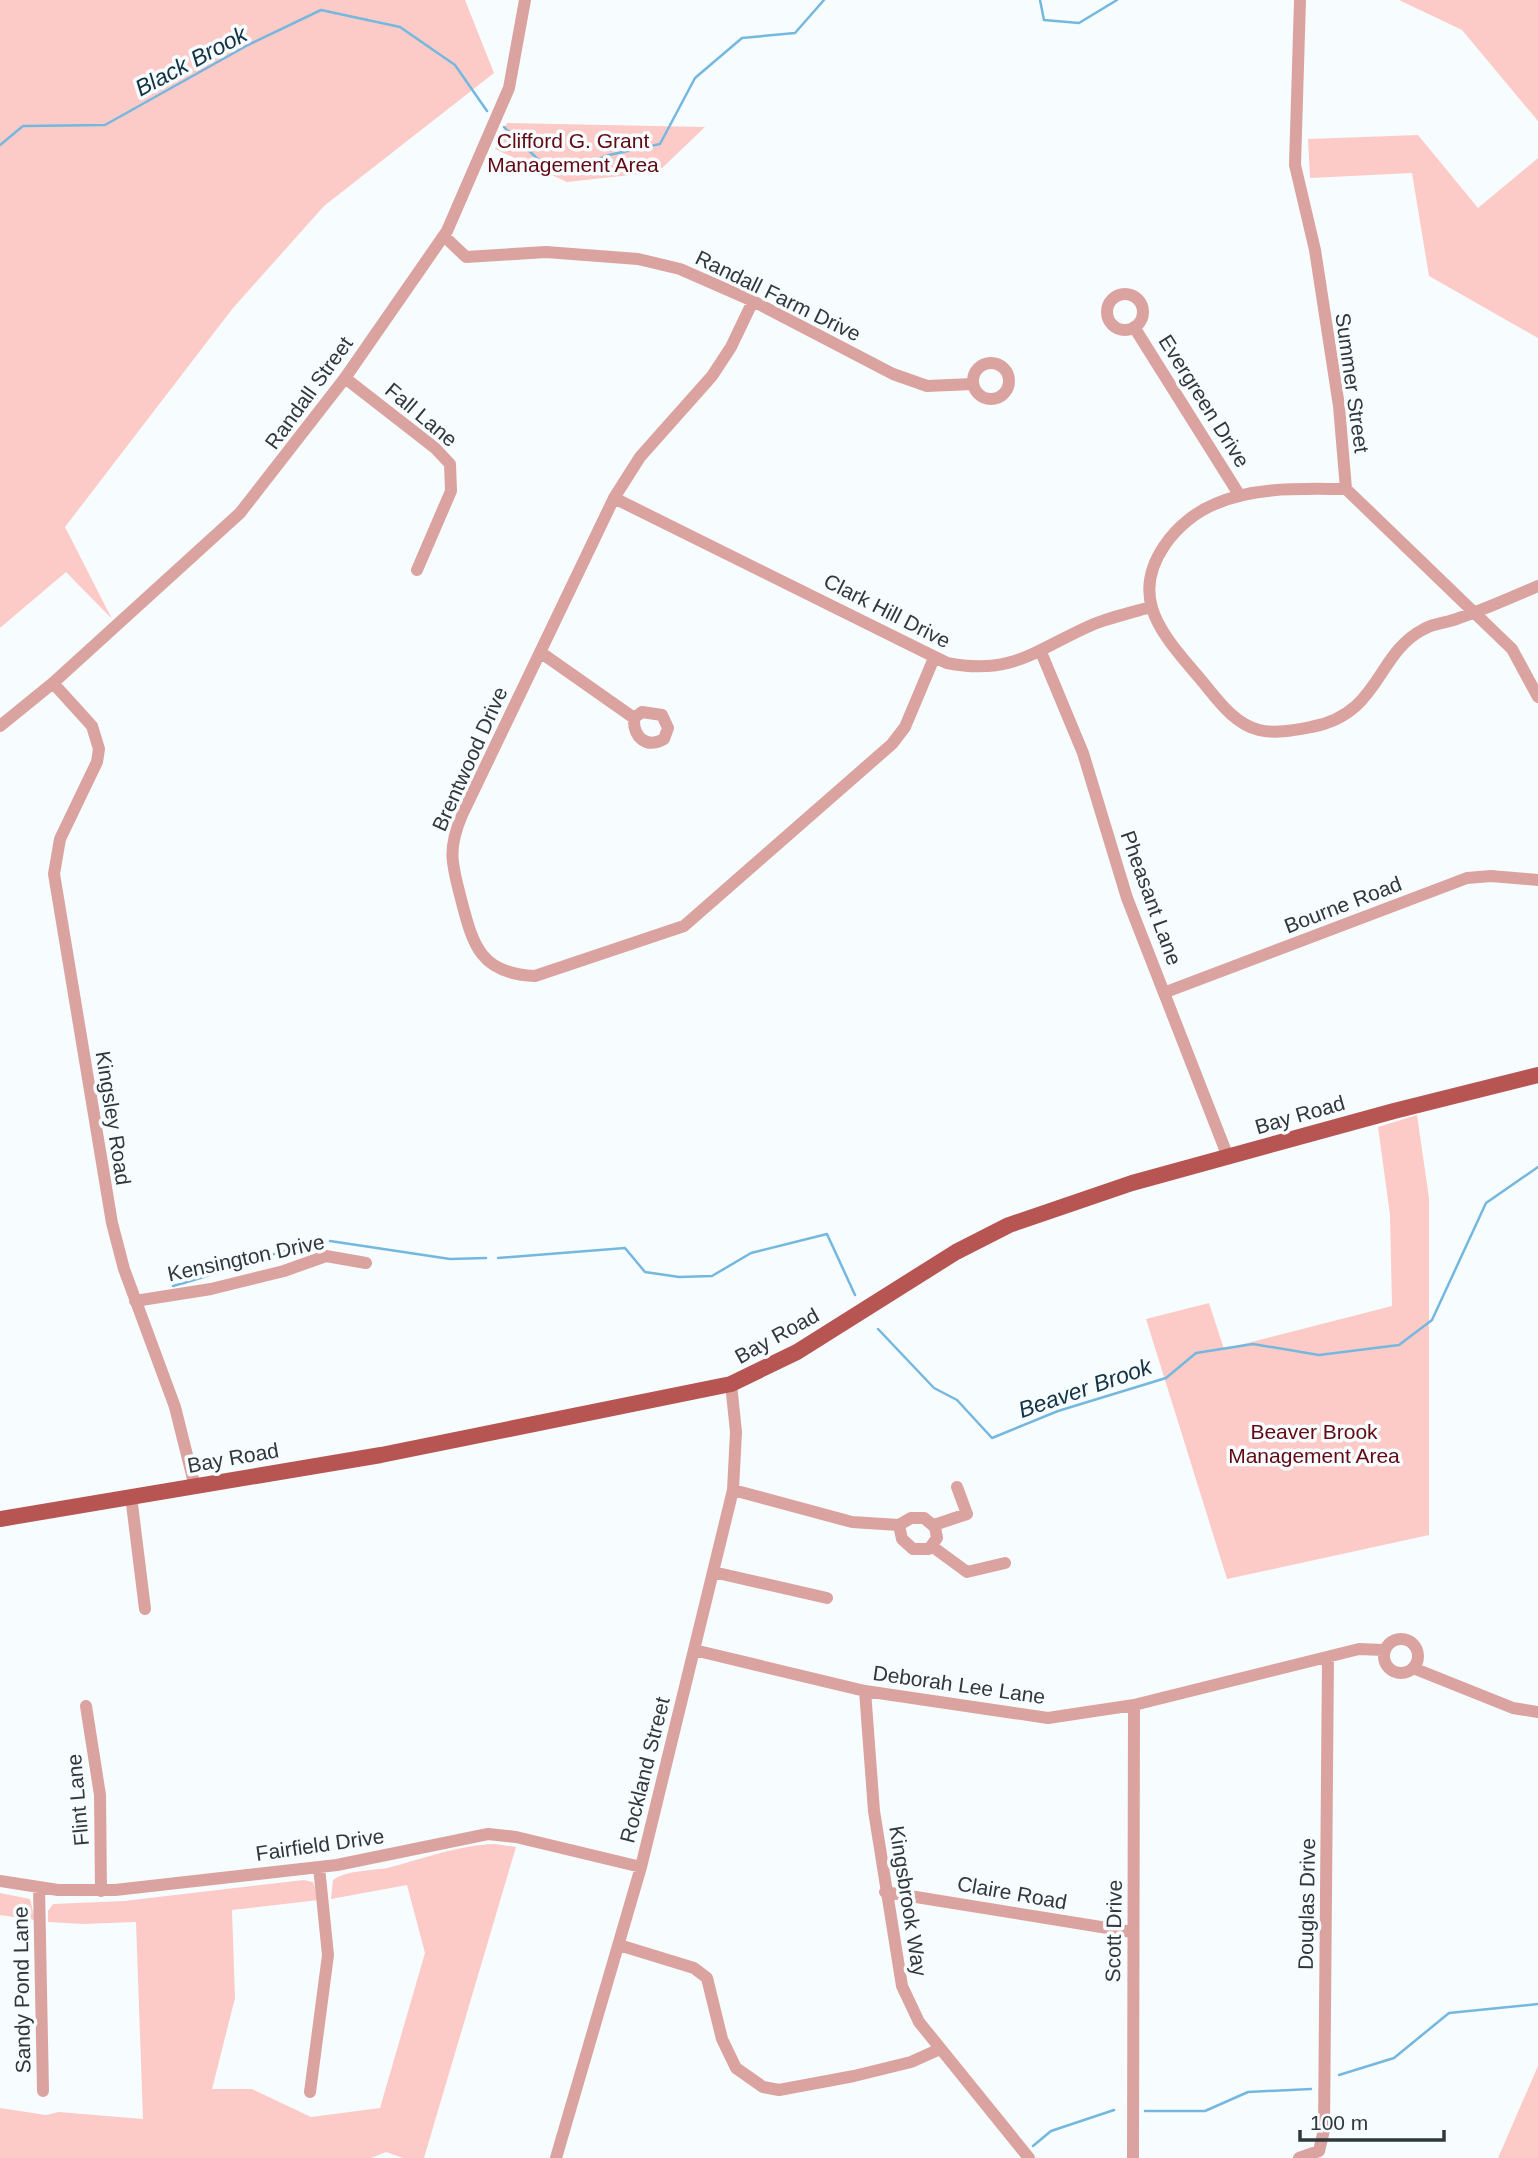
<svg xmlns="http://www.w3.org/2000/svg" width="1538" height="2158" font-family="Arial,sans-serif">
<rect width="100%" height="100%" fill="#f7fcff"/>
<path fill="#fdcbc7" d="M0,0H465L494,73L324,206L233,308L65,527L112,619L66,572L0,628Z
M1399,0H1538V121L1462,30Z
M507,123L705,127L658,172L567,182L495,149Z
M1418,135L1478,208L1538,158V338L1429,276L1412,173L1310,178L1308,139Z
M1417,1115L1429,1198V1535L1227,1579L1146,1319L1209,1303L1224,1349L1392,1306L1390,1215L1378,1127Z
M495,1844L516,1847L424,2158H403L386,2152L371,2158H0V2108L46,2115L59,2112L143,2119L136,1922L83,1924L48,1922V1911L53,1904L124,1901L304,1880L313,1882L319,1900L232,1910L235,1998L212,2089H252L311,2117L380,2108L425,1953L407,1885L331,1899L333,1880C347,1870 370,1871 387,1868C423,1859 458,1845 495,1844Z
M0,1893L30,1899L35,1920L0,1915Z
M1538,2066V2158H1498Z"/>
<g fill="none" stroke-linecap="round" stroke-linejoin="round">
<path stroke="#74b8e0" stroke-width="2.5" d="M1040,0L1044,20L1079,23L1117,0
M504,127L544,165L580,166L609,155L660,144L695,78L742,38L795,33L824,0
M0,145L23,126L105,125L248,45L321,10L400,27L455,65L487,111
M330,1241L450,1259L486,1258
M498,1258L625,1248L645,1272L679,1277L712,1276L751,1253L827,1234L855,1295
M173,1286C223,1273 269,1252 320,1243
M878,1329L934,1388L957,1400L992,1438L1058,1411L1166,1378L1196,1353L1253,1344L1319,1355L1399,1345L1432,1320L1486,1203L1538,1167
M1339,2075L1394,2058L1449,2013L1538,2004
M1145,2111H1205L1248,2092L1311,2089
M1033,2146L1051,2131L1114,2110"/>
<path stroke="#dba39f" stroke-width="12" d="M1300,0L1295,165L1315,250L1339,406L1346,489L1512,649L1538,697
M444,236L466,257L546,252L638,259L680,269L753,301L893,374L927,386L973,384
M1107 312a18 18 0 1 1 36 0a18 18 0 1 1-36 0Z
M753,301L731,347L712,376L640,457L614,498L462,815C447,850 452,864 461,899C473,945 480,974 535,976L684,926L892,744L905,727L934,658
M1134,327L1240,496
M973 381a18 18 0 1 1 36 0a18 18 0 1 1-36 0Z
M345,378L435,448L450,464L451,491L417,570
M1346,489C1304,489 1255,486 1215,504C1178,519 1139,564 1152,608C1159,632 1180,655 1196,674C1214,694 1231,723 1259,730C1275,734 1295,730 1311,727C1381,714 1375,654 1424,629C1434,623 1448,623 1459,618C1486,609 1512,597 1538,586
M614,498L947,663C1014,676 1036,649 1094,624C1112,617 1133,612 1151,607
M540,652L634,718L642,712L662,715L668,728L664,739C646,749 633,737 634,718
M1041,652L1083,753L1127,898L1228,1157
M53,683L92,726L99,749L97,762L60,839L54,874L112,1223L124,1269L175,1407L195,1487
M0,726L53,683L240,513L345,378L447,231L509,88L525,0
M1166,992L1467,878L1491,876L1538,880
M135,1301L211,1289L284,1271L326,1256L366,1263
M733,1490L852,1522L899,1525
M131,1496L145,1609
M911,1518H924L935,1527L937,1538L929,1549H913L902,1539L899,1525Z
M934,1525L967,1514L957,1487
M933,1547L967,1572L1005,1563
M713,1572L827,1598
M1384 1656a17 17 0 1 1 34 0a17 17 0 1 1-34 0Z
M694,1650L865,1691L1048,1718L1134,1705L1359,1649L1384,1650
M1413,1668L1513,1708L1538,1712
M865,1691L874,1811L902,1986L919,2022L1029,2158
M86,1706L100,1795L101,1891
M0,1881L58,1890H115L337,1865L488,1834L516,1837L641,1867
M39,1887L43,2091
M885,1892L1132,1932
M619,1945L694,1968L707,1978L722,2039L736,2068L763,2087L779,2090L854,2076L911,2062L940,2049
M310,2092L328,1955L319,1867
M556,2158L641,1867L733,1490L736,1432L731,1384
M1133,2158L1134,1705
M1299,2158L1319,2151L1324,2130L1328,1657"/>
<path stroke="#b75552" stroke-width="16" d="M0,1519L381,1455L731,1384L797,1352L956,1252L1009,1225L1132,1183L1394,1111L1538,1075"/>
</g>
<g text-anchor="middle" stroke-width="7" stroke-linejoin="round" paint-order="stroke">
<g font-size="21" fill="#620911" stroke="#f7fcff">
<text x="573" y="148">Clifford G. Grant<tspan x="573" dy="24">Management Area</tspan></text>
<text x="1314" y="1439">Beaver Brook<tspan x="1314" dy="24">Management Area</tspan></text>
</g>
<g font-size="21" fill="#2f383d" stroke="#f7fcff">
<text transform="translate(778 296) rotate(26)" y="7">Randall Farm Drive</text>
<text transform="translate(1352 383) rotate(82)" y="7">Summer Street</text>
<text transform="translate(309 393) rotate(-54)" y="7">Randall Street</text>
<text transform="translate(1204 401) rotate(58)" y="7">Evergreen Drive</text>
<text transform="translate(421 415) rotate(40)" y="7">Fall Lane</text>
<text transform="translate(887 611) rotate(27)" y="7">Clark Hill Drive</text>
<text transform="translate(470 759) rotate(-66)" y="7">Brentwood Drive</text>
<text transform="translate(1151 898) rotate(70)" y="7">Pheasant Lane</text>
<text transform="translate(1343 905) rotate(-21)" y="7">Bourne Road</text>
<text transform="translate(1300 1115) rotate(-16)" y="7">Bay Road</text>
<text transform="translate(113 1118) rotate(81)" y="7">Kingsley Road</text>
<text transform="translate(246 1258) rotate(-12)" y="7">Kensington Drive</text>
<text transform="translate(777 1336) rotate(-29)" y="7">Bay Road</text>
<text transform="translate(233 1458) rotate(-10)" y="7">Bay Road</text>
<text transform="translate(959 1685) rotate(8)" y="7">Deborah Lee Lane</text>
<text transform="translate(645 1770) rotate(-76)" y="7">Rockland Street</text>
<text transform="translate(78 1800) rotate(-95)" y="7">Flint Lane</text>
<text transform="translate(320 1845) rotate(-8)" y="7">Fairfield Drive</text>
<text transform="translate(1012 1893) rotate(10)" y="7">Claire Road</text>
<text transform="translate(908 1901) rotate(81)" y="7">Kingsbrook Way</text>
<text transform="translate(1307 1904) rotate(-89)" y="7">Douglas Drive</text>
<text transform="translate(1114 1931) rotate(-89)" y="7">Scott Drive</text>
<text transform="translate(22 1990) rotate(-91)" y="7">Sandy Pond Lane</text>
</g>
<g font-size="23" font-style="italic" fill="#133243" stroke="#f7fcff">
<text transform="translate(191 61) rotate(-28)" y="8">Black Brook</text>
<text transform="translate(1085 1388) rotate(-19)" y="8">Beaver Brook</text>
</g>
</g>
<path d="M1300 2130v10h144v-10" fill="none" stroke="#2f383d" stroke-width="3.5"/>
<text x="1310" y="2130" font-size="21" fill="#2f383d" stroke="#f7fcff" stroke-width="5" paint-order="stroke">100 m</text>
</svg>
